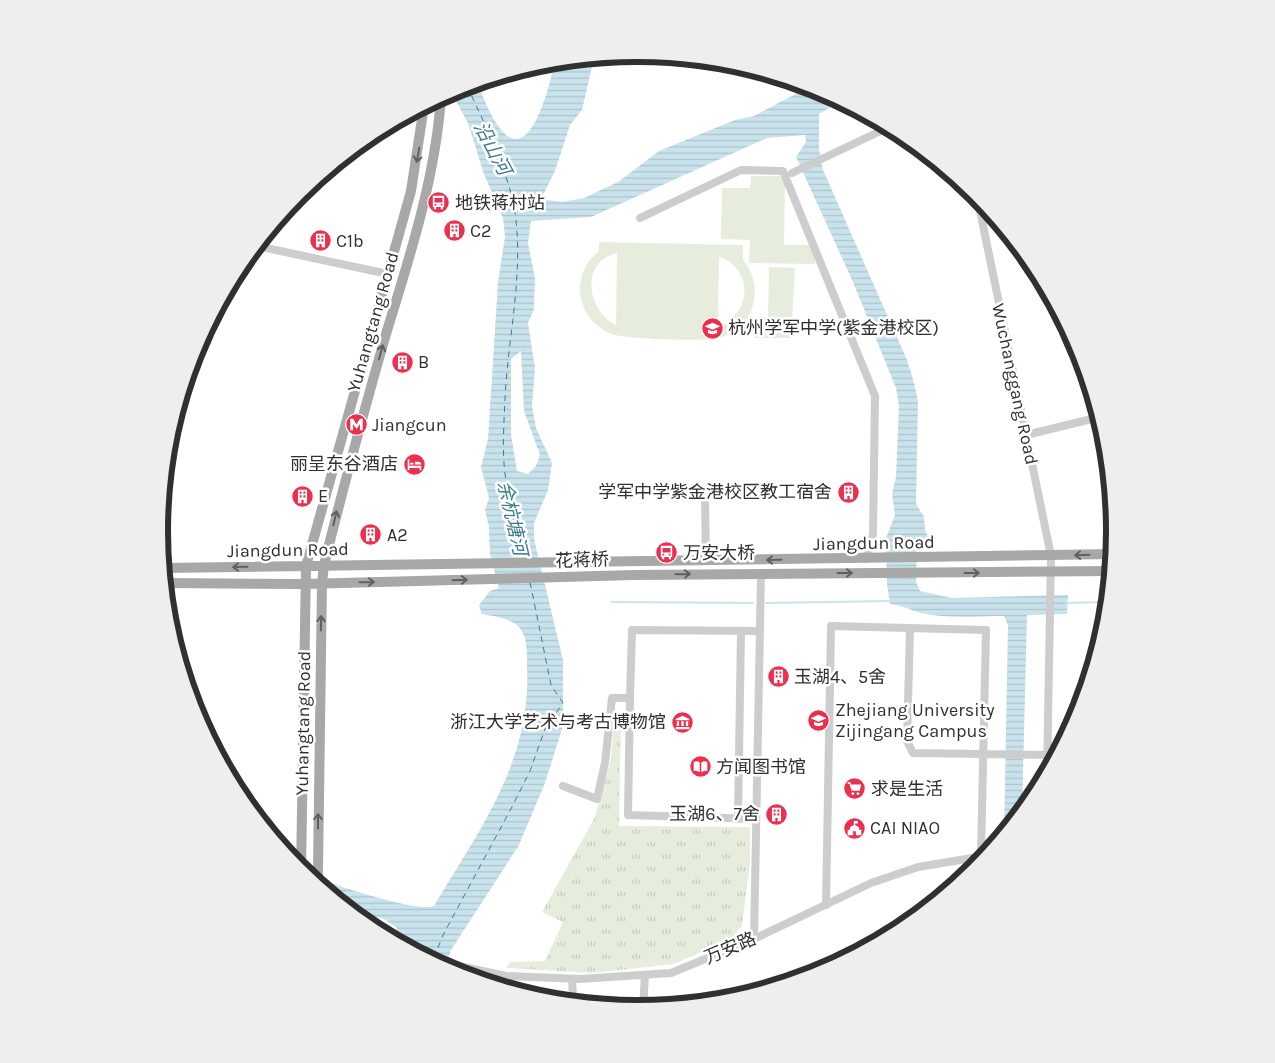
<svg xmlns="http://www.w3.org/2000/svg" width="1275" height="1063" font-family="Karla,'Noto Sans SC',sans-serif">
<defs>
<pattern id="grass-tufts" width="24" height="20" patternUnits="userSpaceOnUse" patternTransform="scale(1.25)"><rect width="24" height="20" fill="#e7eddd"/><path d="M3 7l-1-3M5 7V3M7 7l1-3M15 17l-1-3M17 17v-4M19 17l1-3" fill="none" stroke="#c6ccbe"/></pattern>
<pattern id="water-rules" width="6" height="5" patternUnits="userSpaceOnUse" patternTransform="scale(1.25)"><rect width="6" height="5" fill="#c9e3ed"/><path d="M0 2.5h6" fill="none" stroke="#adc3cc"/></pattern>
</defs>
<rect width="100%" height="100%" fill="#fff"/>
<path fill="url(#grass-tufts)" d="M621,716L619,826L750,827V862L742,926L732,938L674,964L592,973L506,968L510,962L545,961L563,922L542,912L595,817L611,760L614,717Z"/>
<path fill="#e7eddd" fill-rule="evenodd" d="M751,176H781L785,185L784,245H810L815,254V264L749,263L750,240L721,239L722,188H750Z
M599,242L743,245V260C763,283 757,320 729,334C723,337 716,339 710,339C697,341 623,339 612,334C593,327 581,310 580,291C580,275 586,261 599,251ZM617,253L616,324V325C586,310 580,261 617,253ZM719,257C725,258 730,262 735,267C754,289 742,317 718,328Z
M769,267L795,268L791,338H754V318L768,317Z"/>
<path fill="url(#water-rules)" fill-rule="evenodd" d="M594,58L582,110L570,125L555,171L541,199L562,202L584,198L618,182L659,151L735,120L754,116L809,87L841,101L819,114V149L823,170L907,360L913,379L918,401L916,504L924,517L925,530L931,543L917,544L916,582L920,591L952,598L1068,595L1067,614L1027,615L1022,812L1004,834L1008,625L1004,616C977,616 947,619 921,613C910,610 901,605 890,604L887,584L886,538L895,515L892,494L896,477L899,406L896,388L853,282L796,157L806,142L805,135L767,138L591,217L531,221L528,243L535,278L534,309L528,323L535,368L532,406L536,428L552,463L548,490L534,523V539L563,660V726L545,783L519,845L451,950L445,968L404,946L396,927L384,919L348,909L307,875C330,883 416,913 434,906C480,829 532,760 527,666C527,654 528,636 518,626C509,618 493,616 482,614L479,605L490,591L499,588L490,554L489,527L485,510L489,498L481,467L488,439L498,282L505,237L503,218L484,174L468,123L451,92L477,83C485,100 492,122 505,134C534,160 551,77 555,62ZM521,351L524,411L540,455L536,466L528,474L517,471L511,434V359Z"/>
<g fill="none" stroke-linecap="round" stroke-linejoin="round">
<path stroke="#c9e3ed" stroke-width="2" d="M612,602L753,603
M766,603L891,601
M1066,603L1108,602"/>
<path stroke="#3b7b94" stroke-width="1" stroke-dasharray="6 5" stroke-linecap="butt" d="M467,86C483,120 507,170 514,206C525,270 508,335 505,398C504,423 502,449 505,474C509,503 517,531 524,559
M434,958L443,935L513,805L530,771L545,729L563,703L551,685L530,582"/>
<path stroke="#cdcdcd" stroke-width="8" d="M792,173L889,127
M977,196L1051,556L1047,774
M640,218L741,170L783,171L875,396L873,534L866,559
M257,246L388,274
M1026,435L1100,417
M705,497L706,561
M910,628L907,741L913,753L1048,755
M630,698L628,815L756,819
M563,786L597,799L605,763L612,698H630L632,630L759,631
M738,819L741,631
M826,905L831,626L986,630L981,856
M754,939L761,573
M431,960L506,976L580,979L671,973L754,939L871,883L918,867L984,856
M572,979L573,999
M531,996L615,1000V1007
M643,1009L645,975"/>
<path stroke="#a8a8a8" stroke-width="10" d="M163,568L1113,554
M165,583L305,584L634,575L1111,571
M318,870L322,583L324,565C343,488 364,411 386,334C410,256 435,179 441,98
M301,871L306,566L411,191L424,106"/>
<path stroke="#a8a8a8" stroke-width="10" d="M317,884L318,870"/>
</g>
<defs><path id="oneway-shaft" d="M-6 0H5M1.5-3L5.5 0L1.5 3" fill="none" stroke-width="1.6" stroke-linecap="round" stroke-linejoin="round" transform="scale(1.25)"/></defs>
<g stroke="#606060">
<use href="#oneway-shaft" transform="translate(418 155) rotate(100)"/>
<use href="#oneway-shaft" transform="translate(381 352) rotate(-74)"/>
<use href="#oneway-shaft" transform="translate(335 518) rotate(-77)"/>
<use href="#oneway-shaft" transform="translate(1082 555) rotate(178)"/>
<use href="#oneway-shaft" transform="translate(774 560) rotate(179)"/>
<use href="#oneway-shaft" transform="translate(240 567) rotate(179)"/>
<use href="#oneway-shaft" transform="translate(845 573)"/>
<use href="#oneway-shaft" transform="translate(972 573)"/>
<use href="#oneway-shaft" transform="translate(683 574) rotate(-1)"/>
<use href="#oneway-shaft" transform="translate(460 580) rotate(-2)"/>
<use href="#oneway-shaft" transform="translate(367 582) rotate(-1)"/>
<use href="#oneway-shaft" transform="translate(321 623) rotate(-89)"/>
<use href="#oneway-shaft" transform="translate(318 821) rotate(-90)"/>
</g>
<defs>
<symbol id="bus-disc" viewBox="-11 -11 22 22"><circle r="9.5" fill="#ea2f4f" stroke="#fff"/><path d="M-5-6H5V4H4V6H2V4H-2V6H-4V4H-5ZM-3.5-4V0h7V-4ZM-3.5 1.2v1.5H-2V1.2ZM2 1.2v1.5H3.5V1.2Z" fill="#fff"/></symbol>
<symbol id="building-disc" viewBox="-11 -11 22 22"><circle r="9.5" fill="#ea2f4f" stroke="#fff"/><path d="M-4-6H4V6H1V3H-1V6H-4ZM-2.5-4.3h1.7v1.8h-1.7ZM.8-4.3h1.7v1.8H.8ZM-2.5-1h1.7V.8h-1.7ZM.8-1h1.7V.8H.8Z" fill="#fff"/></symbol>
<symbol id="school-disc" viewBox="-11 -11 22 22"><circle r="9.5" fill="#ea2f4f" stroke="#fff"/><path d="M0-5L7-2L0 1L-7-2ZM-4 1L0 2.5L4 1V4Q0 6-4 4Z" fill="#fff"/></symbol>
<symbol id="metro-disc" viewBox="-11 -11 22 22"><circle r="9.5" fill="#ea2f4f" stroke="#fff"/><path d="M-5.5 5V-5H-3L0 0L3-5H5.5V5H3V-.5L0 4L-3-.5V5Z" fill="#fff"/></symbol>
<symbol id="hotel-disc" viewBox="-11 -11 22 22"><circle r="9.5" fill="#ea2f4f" stroke="#fff"/><path d="M-6-4.5h1.5V1H6V5H4.5V3h-9V5H-6ZM-4 0a1.8 1.8 0 1 1 3.6 0ZM.5 0V-2.5h3Q6-2.5 6 0Z" fill="#fff"/></symbol>
<symbol id="university-disc" viewBox="-11 -11 22 22"><circle r="9.5" fill="#ea2f4f" stroke="#fff"/><path d="M0-5L7-2L0 1L-7-2ZM-4 1L0 2.5L4 1V4Q0 6-4 4Z" fill="#fff"/></symbol>
<symbol id="museum-disc" viewBox="-11 -11 22 22"><circle r="9.5" fill="#ea2f4f" stroke="#fff"/><path d="M0-6L6-3V-2H-6V-3ZM-5-1h2V3h-2ZM-1-1h2V3h-2ZM3-1h2V3H3ZM-6 4H6V6H-6Z" fill="#fff"/></symbol>
<symbol id="library-disc" viewBox="-11 -11 22 22"><circle r="9.5" fill="#ea2f4f" stroke="#fff"/><path d="M-6-4Q-3-5.5-.7-3.5V5Q-3 3-6 4ZM6-4Q3-5.5 .7-3.5V5Q3 3 6 4Z" fill="#fff"/></symbol>
<symbol id="supermarket-disc" viewBox="-11 -11 22 22"><circle r="9.5" fill="#ea2f4f" stroke="#fff"/><path d="M-6-5.5h2.5l.6 2H6L4.5 2H-2.5L-4.4-4H-6ZM-1.5 3.2a1.3 1.3 0 1 0 .1 0ZM3 3.2a1.3 1.3 0 1 0 .1 0Z" fill="#fff"/></symbol>
<symbol id="civic-disc" viewBox="-11 -11 22 22"><circle r="9.5" fill="#ea2f4f" stroke="#fff"/><path d="M-.6-6.5H3V-4.5H.6V-3L4-1V1h2V6H-6V1h2V-1L-.6-3ZM-1.2 2.5V6h2.4V2.5Z" fill="#fff"/></symbol>
</defs>
<g fill-rule="evenodd">
<use href="#bus-disc" x="426" y="190" width="25" height="25"/>
<use href="#building-disc" x="442" y="218" width="25" height="25"/>
<use href="#building-disc" x="308" y="228" width="25" height="25"/>
<use href="#school-disc" x="700" y="316" width="25" height="25"/>
<use href="#building-disc" x="390" y="350" width="25" height="25"/>
<use href="#metro-disc" x="344" y="412" width="25" height="25"/>
<use href="#hotel-disc" x="402" y="452" width="25" height="25"/>
<use href="#building-disc" x="836" y="480" width="25" height="25"/>
<use href="#building-disc" x="290" y="484" width="25" height="25"/>
<use href="#building-disc" x="358" y="522" width="25" height="25"/>
<use href="#bus-disc" x="654" y="540" width="25" height="25"/>
<use href="#building-disc" x="766" y="664" width="25" height="25"/>
<use href="#university-disc" x="806" y="708" width="25" height="25"/>
<use href="#museum-disc" x="670" y="710" width="25" height="25"/>
<use href="#library-disc" x="688" y="754" width="25" height="25"/>
<use href="#supermarket-disc" x="842" y="776" width="25" height="25"/>
<use href="#building-disc" x="764" y="802" width="25" height="25"/>
<use href="#civic-disc" x="842" y="816" width="25" height="25"/>
</g>
<g text-anchor="middle" stroke-width="5" stroke-linejoin="round" paint-order="stroke">
<g font-size="18" fill="#303030" stroke="#fff" text-anchor="start">
<text x="455" y="209">地铁蒋村站</text>
<text x="470" y="237">C2</text>
<text x="336" y="247">C1b</text>
<text x="728" y="334">杭州学军中学(紫金港校区)</text>
<text x="418" y="368">B</text>
<text x="372" y="431">Jiangcun</text>
<text x="398" y="470" text-anchor="end">丽呈东谷酒店</text>
<text x="832" y="498" text-anchor="end">学军中学紫金港校区教工宿舍</text>
<text x="318" y="502">E</text>
<text x="387" y="541">A2</text>
<text x="683" y="559">万安大桥</text>
<text x="794" y="683">玉湖4、5舍</text>
<text x="835" y="716">Zhejiang University<tspan x="835" dy="21">Zijingang Campus</tspan></text>
<text x="666" y="728" text-anchor="end">浙江大学艺术与考古博物馆</text>
<text x="716" y="773">方闻图书馆</text>
<text x="871" y="795">求是生活</text>
<text x="760" y="820" text-anchor="end">玉湖6、7舍</text>
<text x="870" y="834">CAI NIAO</text>
</g>
<g font-size="18" fill="#303030" stroke="#fff">
<text transform="translate(373 322) rotate(-74)" y="6">Yuhangtang Road</text>
<text transform="translate(1015 384) rotate(78)" y="6">Wuchanggang Road</text>
<text transform="translate(874 543) rotate(-1)" y="6">Jiangdun Road</text>
<text transform="translate(288 550) rotate(-1)" y="6">Jiangdun Road</text>
<text transform="translate(582 560) rotate(-2)" y="6">花蒋桥</text>
<text transform="translate(303 723) rotate(-89)" y="6">Yuhangtang Road</text>
<text transform="translate(730 948) rotate(-23)" y="6">万安路</text>
</g>
<g font-size="19" font-style="italic" fill="#3b7b94" stroke="#fff">
<text transform="translate(493 148) rotate(62)" y="7">沿山河</text>
<text transform="translate(513 518) rotate(77)" y="7">余杭塘河</text>
</g>
</g>
<path d="M0 0H1275V1063H0ZM168 531a469 469 0 1 1 938 0a469 469 0 1 1-938 0Z" fill="#eee" fill-rule="evenodd"/>
<path fill="none" stroke="#303030" stroke-width="6" d="M168 531a469 469 0 1 1 938 0a469 469 0 1 1-938 0Z"/>
</svg>
